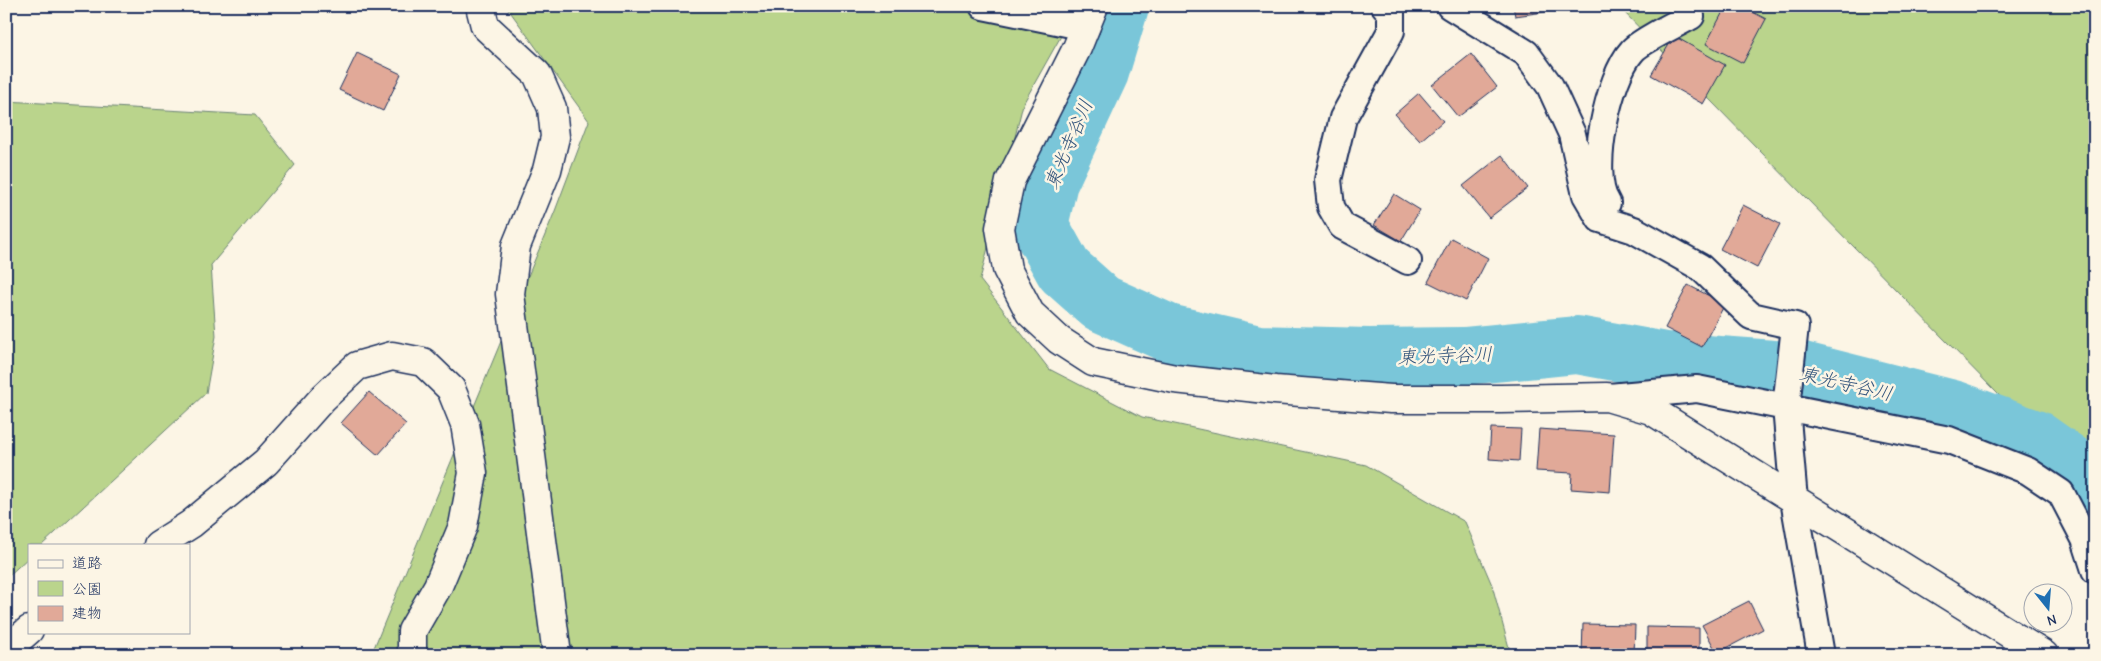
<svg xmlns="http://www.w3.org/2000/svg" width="2101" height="661" font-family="'Comic Neue','Klee One',sans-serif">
<rect width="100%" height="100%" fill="#fcf5e5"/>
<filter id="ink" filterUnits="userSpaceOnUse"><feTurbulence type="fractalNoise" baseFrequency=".02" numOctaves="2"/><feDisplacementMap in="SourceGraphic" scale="10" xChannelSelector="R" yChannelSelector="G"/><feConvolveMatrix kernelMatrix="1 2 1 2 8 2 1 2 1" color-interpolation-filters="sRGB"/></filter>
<g filter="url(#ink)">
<path fill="#bad48c" stroke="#6a8275" d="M506,6H1008L1041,12L1061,36L1023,104L980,280L1049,369L1142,417L1366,465L1465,522L1492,585L1511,655H371L555,211L589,121Z
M1618,6H2095V505L2089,487Z
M6,101L255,115L295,165L211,265L216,336L206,393L42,545H29V557L6,578Z"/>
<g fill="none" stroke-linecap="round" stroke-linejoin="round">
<path stroke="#7ac6d9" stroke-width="58" d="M1120,6L1100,72L1049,182L1039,225L1064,270L1101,303L1168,333L1258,354L1369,357L1464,356L1577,345L1665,361L1803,371L1953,409L2035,439L2079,470L2095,497"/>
</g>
<path fill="#e1a998" stroke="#1b2f5e" d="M1513,6H1558L1559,10L1515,16Z
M1726,6H1741L1766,19L1743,63L1706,44Z
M1674,36L1725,65L1703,104L1651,75Z
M357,53L401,74L383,111L339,90Z
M1471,54L1497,87L1458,117L1432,85Z
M1419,93L1443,121L1420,141L1395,114Z
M1502,155L1528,188L1489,218L1463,186Z
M1394,194L1420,210L1401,241L1374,225Z
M1743,205L1780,224L1757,268L1720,249Z
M1451,238L1488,258L1466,301L1428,282Z
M1688,285L1725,304L1702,347L1665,328Z
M369,392L406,424L378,455L341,423Z
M1491,428L1521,429L1519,461L1489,459Z
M1539,429L1614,434L1610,492L1571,489L1572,473L1536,471Z
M1749,601L1763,629L1717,653L1702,625Z
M1583,624L1635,625L1634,655H1582Z
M1647,627L1699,628V655H1647Z"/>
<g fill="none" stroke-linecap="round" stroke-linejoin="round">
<defs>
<path id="minor" d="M983,6L1086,27
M1385,6L1391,12V31L1343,118L1328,180L1331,207L1342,226L1408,261
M1450,6L1526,53L1550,86L1572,134L1586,195L1600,219L1634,230L1700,267L1751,316L1795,326L1786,407L1794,500L1821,655
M1607,203C1587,174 1609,76 1632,51C1639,42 1678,23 1691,16
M1609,397L1697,389L1949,440L2028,471L2061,493L2085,539L2095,570"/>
<path id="tertiary" d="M480,6L485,26L537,74L552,108L555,137L547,170L516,246L510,294L557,655
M1094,6L1077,48L1010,181L1000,228L1007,269L1030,313L1059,340L1093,362L1175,379L1275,390L1391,399H1500L1607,397L1651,410L2044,655
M158,545L191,524L266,462L323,398L357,366L392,356L423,362L451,389L465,424L473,473L463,526L438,586L412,631V655
M6,650L29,630"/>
</defs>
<use href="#minor" stroke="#1b2f5e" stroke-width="30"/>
<use href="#tertiary" stroke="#1b2f5e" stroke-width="31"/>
<use href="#minor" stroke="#fcf5e5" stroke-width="26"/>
<use href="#tertiary" stroke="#fcf5e5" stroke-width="28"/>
</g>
</g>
<g text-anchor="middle" stroke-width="5" stroke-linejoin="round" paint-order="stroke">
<g font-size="19" font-style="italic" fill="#33557d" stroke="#fcf5e5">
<text transform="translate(1068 144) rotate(-67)" y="7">東光寺谷川</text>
<text transform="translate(1445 355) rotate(-2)" y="7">東光寺谷川</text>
<text transform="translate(1846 383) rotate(13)" y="7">東光寺谷川</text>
</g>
</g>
<rect width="2101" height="661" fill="none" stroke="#fcf5e5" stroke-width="25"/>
<rect x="12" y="12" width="2076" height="636" fill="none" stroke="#1b2f5e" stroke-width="2" filter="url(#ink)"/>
<rect x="28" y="544" width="162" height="90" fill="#fcf5e5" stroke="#a2a6af"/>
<rect x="38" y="560" width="25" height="8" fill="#fcf5e5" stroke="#a2a6af"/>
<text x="72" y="568" font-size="15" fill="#1b2f5e">道路</text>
<rect x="38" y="581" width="25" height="15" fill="#bad48c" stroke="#a2a6af"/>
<text x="72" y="594" font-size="15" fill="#1b2f5e">公園</text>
<rect x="38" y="606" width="25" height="15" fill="#e1a998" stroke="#a2a6af"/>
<text x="72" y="618" font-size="15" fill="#1b2f5e">建物</text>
<g transform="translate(2048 608) rotate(163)"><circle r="24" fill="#fcf5e5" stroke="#a2a6af"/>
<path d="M0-4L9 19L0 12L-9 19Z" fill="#1f6fb2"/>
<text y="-8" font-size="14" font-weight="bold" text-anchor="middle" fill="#1b2f5e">N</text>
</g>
</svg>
